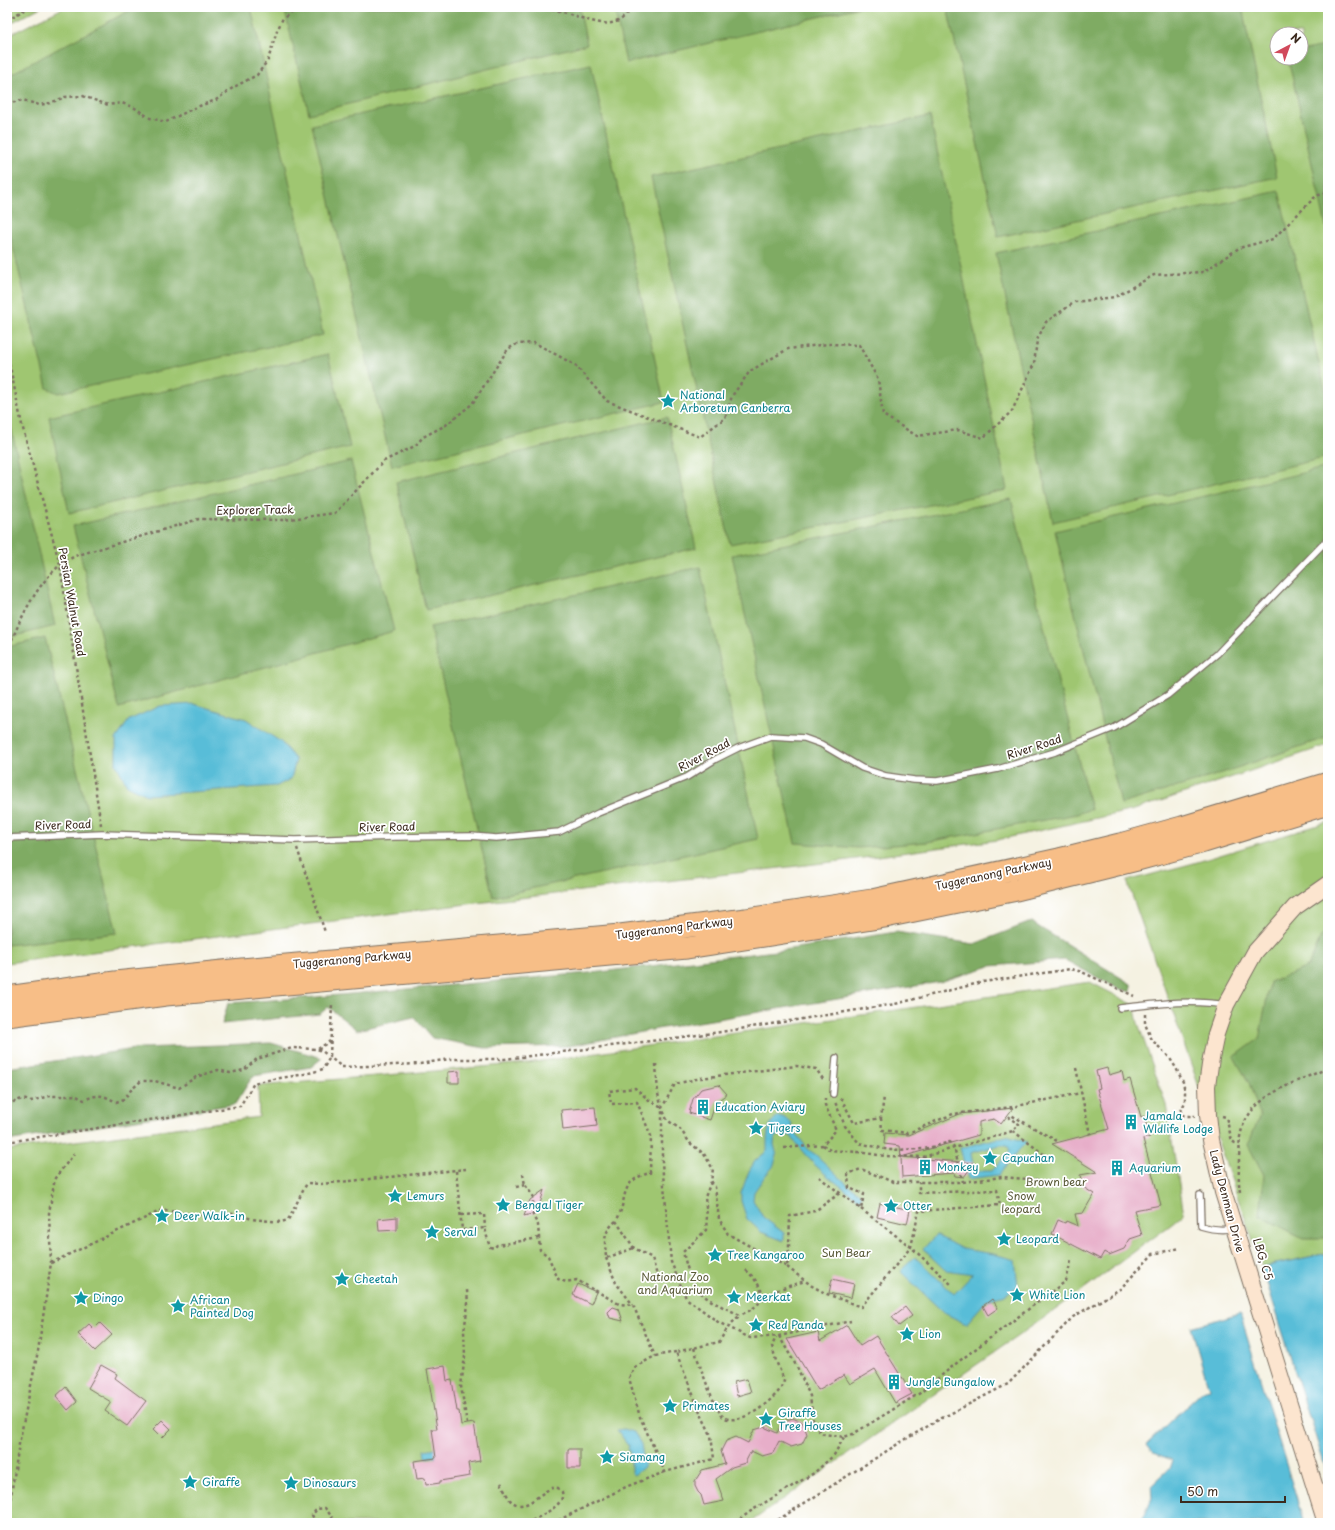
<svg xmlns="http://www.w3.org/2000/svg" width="1335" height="1530" font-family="'Playpen Sans',sans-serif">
<rect width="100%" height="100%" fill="#fff"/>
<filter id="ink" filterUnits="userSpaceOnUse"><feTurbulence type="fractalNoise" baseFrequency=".025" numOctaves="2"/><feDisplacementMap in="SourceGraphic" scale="8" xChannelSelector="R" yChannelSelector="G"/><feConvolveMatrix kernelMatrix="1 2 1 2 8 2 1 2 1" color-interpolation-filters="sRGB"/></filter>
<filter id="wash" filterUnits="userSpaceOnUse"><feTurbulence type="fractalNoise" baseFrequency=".012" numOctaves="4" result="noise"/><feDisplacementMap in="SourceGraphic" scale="16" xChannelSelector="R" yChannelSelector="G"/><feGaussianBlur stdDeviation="0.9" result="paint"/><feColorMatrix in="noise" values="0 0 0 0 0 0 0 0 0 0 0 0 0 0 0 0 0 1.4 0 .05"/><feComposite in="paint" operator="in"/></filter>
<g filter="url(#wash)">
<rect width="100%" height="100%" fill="#f5f2e2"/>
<path fill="#9fc671" stroke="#6d7848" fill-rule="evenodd" d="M7,7H41L7,25Z
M65,7H1328V745L1134,810L997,840L841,861L459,905L7,963V36ZM1277,34H1301V58H1277Z
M1328,822V1253L1262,1267L1127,881L1194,863Z
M1090,982L1134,1005L1138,1023L1166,1105L1184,1214L1172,1224L1051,1313L749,1523H7V1150L259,1117L258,1086L528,1063Z"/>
<path fill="#7fab63" stroke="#5d6a40" d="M136,7H251L323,335L58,393L47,388L7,222V76Z
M284,7H579L587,44L309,114Z
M614,7H860L626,63Z
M947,7H1242L1277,177L998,237Z
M1328,45V235L1288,58H1301V51Z
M591,64L664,402L392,466L312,125Z
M930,116L1007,490L730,544L651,177Z
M1279,191L1328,402V457L1053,522L996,253Z
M328,354L350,447L69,513L49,417Z
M7,409L55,626L7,638Z
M667,417L696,548L426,610L396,482Z
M351,461L394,631L119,708L73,526Z
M1328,467V737L1201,780L1121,804L1055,531Z
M1011,499L1091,809L1077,814L927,842L859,848L795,843L732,555Z
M700,567L758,839L493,897L430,627Z
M45,638L117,933L7,945V647Z
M1031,922L1131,984V992L1117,988L1065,960L990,966L940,982L657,1029L569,1046L485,1048L432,1038L414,1017L357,1030L328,1007L320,1014L222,1024L228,1003L317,997L600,972L784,950L896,932L974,944Z
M1328,929V1238H1303L1260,1216L1264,1175L1248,1145L1260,1115L1249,1083L1234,1057L1259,1039L1270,982L1308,967L1321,936Z
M271,1043L322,1058L311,1067L253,1076L235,1104L7,1141V1068L141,1048Z"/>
<path fill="#59bdd8" stroke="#4a747b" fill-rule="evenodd" d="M194,704L246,719L281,742L296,760L291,779L277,786L147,795L127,785L116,764V739L129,720L160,706Z
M778,1116L783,1117L792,1123L791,1127C800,1135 804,1149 815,1154L846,1183L862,1195L860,1200C834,1182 808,1163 791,1136L782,1134L775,1138L774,1144L777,1156L773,1167L765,1176L754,1192L753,1200L763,1217L784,1233V1241L761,1232L747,1219L741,1201V1193L749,1171L755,1161L767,1151C767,1137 766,1125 778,1116Z
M1006,1136L1027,1142L1019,1150L999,1175L968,1179L960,1148ZM1000,1145H1007L1010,1151L992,1171H974L971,1153Z
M936,1235L962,1249L994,1254L1015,1260L1018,1286L1005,1295L987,1300L966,1324L944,1313L900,1271L915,1257L954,1294L973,1274L945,1270L923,1249Z
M1328,1253V1476L1262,1267Z
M1240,1313L1304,1523H1132L1144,1516L1152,1498L1151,1486L1169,1469L1172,1460L1154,1453L1147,1444L1203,1391L1209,1389L1191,1327Z
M624,1429L634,1432L641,1444L643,1456L645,1458L644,1467L634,1475L631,1473V1456L628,1449L629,1446L617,1430Z
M443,1447L445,1455L425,1458L424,1450Z"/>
<g id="blocks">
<path fill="#e7aec9" d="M1107,1068L1109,1075L1122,1071L1124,1081L1130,1079L1141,1117L1144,1116L1150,1137L1143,1139L1161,1205L1134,1210L1142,1235L1130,1239L1124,1249L1109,1255L1104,1252L1100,1259L1052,1234L1058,1220L1065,1223L1066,1221L1078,1226L1075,1214L1083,1213L1094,1194L1083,1187L1080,1175L1097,1172L1052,1144L1109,1129L1097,1089L1100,1088L1096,1071Z
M459,1071V1083H448V1072Z
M719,1085L727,1094L716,1102L710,1120L689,1113L693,1099L701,1089Z
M595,1107L597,1126L563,1130L561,1110Z
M1013,1108L1001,1124L994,1119L979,1122V1135L901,1157L900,1146L884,1144L885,1133L909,1135L960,1114Z
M901,1157L974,1163L964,1177L955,1176L954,1173L902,1177Z
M544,1190L538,1211L535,1213L524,1216L530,1200Z
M880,1203L910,1210L907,1224L877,1217Z
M397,1217V1230L379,1231L378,1219Z
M832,1279L854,1284L851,1298L829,1293Z
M578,1284L596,1292L591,1304L573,1295Z
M992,1299L998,1308L988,1315L983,1306Z
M613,1307L619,1309L623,1321L610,1318L608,1312Z
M905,1307L912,1316L899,1326L892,1317Z
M100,1323L112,1335L95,1351L78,1334L89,1324L94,1329Z
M847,1325L860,1346L876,1336L912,1394L895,1403L875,1369L850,1384L844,1375L818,1390L787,1339L818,1332L820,1341Z
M101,1365L117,1374L115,1378L146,1401L127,1426L105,1411L111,1402L88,1388Z
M445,1366L447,1381L452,1380L457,1411H459L461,1425L474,1423L480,1461L468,1463L470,1476L440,1481V1483L426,1485L425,1478L417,1479L414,1461L436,1458L432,1429H437L427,1369Z
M747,1379L751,1392L737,1396L734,1382Z
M66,1387L77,1402L68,1410L56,1396Z
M793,1418L803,1423L807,1434L802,1444L791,1447L779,1441L773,1453L762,1456L751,1451L745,1463L732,1467L716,1479L724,1501L704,1505L701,1495L698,1492L695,1486V1481L702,1470L725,1464L721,1451L726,1441L736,1437L748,1443L754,1430L764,1427L777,1433L783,1421Z
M162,1420L171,1429L162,1438L153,1429Z
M568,1449H580V1468H568Z"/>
</g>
</g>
<g filter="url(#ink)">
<use href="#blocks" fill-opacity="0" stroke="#7c7063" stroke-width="1"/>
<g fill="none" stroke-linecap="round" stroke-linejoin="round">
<defs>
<path id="lane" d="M7,838L102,834L295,840L395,837L471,836L496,838L559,832L598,813L687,777L716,759L738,748L771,736L804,738L821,744L862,768L886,776L914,780L937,781L998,769L1055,752L1114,728L1168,695L1217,654L1328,539
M1120,1008C1156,1004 1190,999 1225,1005
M833,1094L836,1058
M1200,1195L1201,1226C1211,1229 1222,1231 1233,1228"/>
<path id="secondary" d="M1326,1523L1223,1192L1211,1140L1208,1115L1207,1086L1211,1058L1216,1034L1226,1005L1255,952L1295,907L1328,884"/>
<path id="highway" d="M7,997L115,982L242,969L620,935L746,919L872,900L1059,859L1120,844L1182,827L1328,783
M7,1016L166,995L687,948L885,917L1012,891L1137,860L1204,842L1328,804"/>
</defs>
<use href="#lane" stroke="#7c7063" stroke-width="8"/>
<use href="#secondary" stroke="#7c7063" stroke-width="18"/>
<use href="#highway" stroke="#7c7063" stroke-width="23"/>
<path stroke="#7c7063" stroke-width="2.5" stroke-dasharray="3 3" stroke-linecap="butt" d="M528,7C539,11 548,9 559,11C580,15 618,39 630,7
M7,20L29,7
M7,104L23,100L39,105L50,103L65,97L83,96L108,105L122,103L135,108L150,118L166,122L194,108L216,100L234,87L257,75L268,60L277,31L283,18L302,7
M7,352L22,425L60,565L101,825
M7,651C20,620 34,588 59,566C64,562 70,559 75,556L199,519L283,520L335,513L384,461L415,446L423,437L446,425L472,404L508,349L517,344L535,343L575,365L607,401L700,437L725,418L732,396L750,371L788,349L828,344L859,345L878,379L883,415L917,436L958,430L983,438L1012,411L1034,364L1037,340L1046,322L1075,302L1115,297L1154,275L1203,272L1239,248L1273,239L1316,196L1328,192
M297,848L325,932
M1145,1014V1024L1152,1040L1169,1057L1176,1068L1183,1082L1185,1092V1102L1181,1111L1182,1115L1186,1116H1195
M318,1049L330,1041
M656,1064L658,1094L662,1108V1163L671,1262L686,1298L718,1322L750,1338L779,1336L851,1321
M1076,1068L1090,1134
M823,1079L816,1069L796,1066L701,1078L675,1084L662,1108L667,1120L680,1129L690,1143L704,1154L713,1169L711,1181L715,1187L719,1219L728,1234L787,1267L789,1246L790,1216L815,1211L840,1193
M825,1098V1105L836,1130L823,1145L830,1150L858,1152L885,1156L923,1157L1013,1131L1019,1124L1009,1118L1011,1115L1057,1141
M841,1098L854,1123L881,1118L884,1097
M7,1102L10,1103L22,1099L31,1101L49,1096H67L75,1095L84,1100C98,1094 102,1094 116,1102L124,1099L131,1090L141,1081H155L179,1088L196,1077L218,1070L230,1073L244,1070L257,1059L292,1048L317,1049L322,1051L342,1067L420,1064L449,1059H505L635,1043L721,1032L895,1004L983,982L1071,969L1082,972L1134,996
M1222,1116L1226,1117L1232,1141L1235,1143L1240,1144
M881,1118L882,1130L908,1133L953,1114L1012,1107L1081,1093
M1013,1131L1050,1159
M7,1142L240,1106L254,1083C277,1077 300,1077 323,1069L330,1057L332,1003
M784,1148L823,1145
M456,1171L462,1230L485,1228L488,1241L490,1247L494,1248L497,1245L539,1238
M523,1174L525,1185L533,1196V1216L538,1225L540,1250L548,1256L558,1279L566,1282L577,1280L619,1304L633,1305L655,1356
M819,1177L861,1209L864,1194L849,1188L848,1174L861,1169L893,1182H963L954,1147L950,1142L924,1149L889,1150L859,1143L845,1126L835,1102
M711,1182L705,1197L707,1216L706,1230L683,1252C693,1295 702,1297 740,1315C752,1310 754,1308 763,1299C772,1290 793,1285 805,1281
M963,1182L1002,1177L1040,1180
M516,1187L525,1185
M1240,1192C1238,1180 1239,1168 1239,1156C1240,1150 1239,1143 1240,1137C1247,1095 1295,1083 1328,1068
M861,1209L911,1247L952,1285
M461,1215L484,1214L485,1228
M616,1221C602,1233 605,1241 606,1258L634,1248
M606,1258L616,1283L633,1305
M51,1263L162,1210L197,1215H224L239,1213L251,1219L281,1222L288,1220L307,1183L321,1184L466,1169
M787,1267L812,1286L827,1294L861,1307L911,1247L919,1211L1000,1205L997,1190L919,1193V1182
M746,1270C756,1280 760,1285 764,1299
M658,1279L652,1258L634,1248L616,1221C629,1200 617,1181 650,1173L651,1136L637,1102L611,1104L609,1091L635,1088L649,1100L662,1107
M779,1336L797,1367L810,1396L813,1421L819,1431L824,1434L844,1437L853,1434L920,1393L958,1362L1066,1281L1071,1261
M694,1348C698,1360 716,1415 725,1418C736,1423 755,1413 763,1406C770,1400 783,1390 784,1380L776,1361L772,1346L776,1337
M676,1352L655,1356L635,1367L629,1378L640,1417L665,1472L714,1459L711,1435L700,1412L676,1352L719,1342L728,1327L740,1315
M467,1424L461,1386L465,1356L464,1331L468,1305L467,1290
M501,1483C504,1488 507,1496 510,1500C528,1517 543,1484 558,1488L562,1492C566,1506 538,1516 529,1523
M10,1523L9,1508L19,1444L38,1351L51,1263L49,1213L55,1178L74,1154
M316,1523L312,1515L317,1509L325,1508L332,1517L333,1523
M553,1523L628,1486L665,1472
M735,1523L751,1511L814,1473L834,1455L844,1437
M773,1523L901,1442L940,1419L1008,1384L1073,1317L1120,1289L1153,1254L1180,1248"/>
<use href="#lane" stroke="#fff" stroke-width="5.5"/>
<use href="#secondary" stroke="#fce5cf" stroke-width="16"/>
<use href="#highway" stroke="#f7be87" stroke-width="21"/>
</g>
</g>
<defs>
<symbol id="sight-bare" viewBox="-9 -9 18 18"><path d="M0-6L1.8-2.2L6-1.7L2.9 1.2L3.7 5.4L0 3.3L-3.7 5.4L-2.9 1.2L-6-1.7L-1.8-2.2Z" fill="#0f9aa8" stroke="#fff" stroke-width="2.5" paint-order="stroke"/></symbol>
<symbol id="building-bare" viewBox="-9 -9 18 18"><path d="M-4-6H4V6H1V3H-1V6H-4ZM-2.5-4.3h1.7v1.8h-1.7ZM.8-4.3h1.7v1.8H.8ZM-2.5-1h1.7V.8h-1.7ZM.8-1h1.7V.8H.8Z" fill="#0f9aa8" stroke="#fff" stroke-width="2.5" paint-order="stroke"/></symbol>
</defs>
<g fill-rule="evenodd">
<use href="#sight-bare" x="657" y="390" width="22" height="22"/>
<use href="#building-bare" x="692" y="1096" width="22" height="22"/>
<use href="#building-bare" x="1120" y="1111" width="22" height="22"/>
<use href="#sight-bare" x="745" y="1117" width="22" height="22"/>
<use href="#sight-bare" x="979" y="1147" width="22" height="22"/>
<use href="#building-bare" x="914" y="1156" width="22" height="22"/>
<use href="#building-bare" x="1106" y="1157" width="22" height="22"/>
<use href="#sight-bare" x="384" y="1185" width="22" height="22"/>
<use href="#sight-bare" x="492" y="1194" width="22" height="22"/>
<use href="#sight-bare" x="880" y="1195" width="22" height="22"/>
<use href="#sight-bare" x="151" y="1205" width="22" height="22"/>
<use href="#sight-bare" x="421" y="1221" width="22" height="22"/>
<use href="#sight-bare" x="993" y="1228" width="22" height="22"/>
<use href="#sight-bare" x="704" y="1244" width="22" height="22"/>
<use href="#sight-bare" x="331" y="1268" width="22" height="22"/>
<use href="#sight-bare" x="1006" y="1284" width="22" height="22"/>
<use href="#sight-bare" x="723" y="1286" width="22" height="22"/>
<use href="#sight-bare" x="70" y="1287" width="22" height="22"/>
<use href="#sight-bare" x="167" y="1295" width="22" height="22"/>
<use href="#sight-bare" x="745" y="1314" width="22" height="22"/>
<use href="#sight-bare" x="896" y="1323" width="22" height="22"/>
<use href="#building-bare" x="883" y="1371" width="22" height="22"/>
<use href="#sight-bare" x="659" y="1395" width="22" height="22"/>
<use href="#sight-bare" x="755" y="1408" width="22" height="22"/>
<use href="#sight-bare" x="596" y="1446" width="22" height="22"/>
<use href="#sight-bare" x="179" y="1471" width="22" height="22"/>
<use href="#sight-bare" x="280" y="1472" width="22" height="22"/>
</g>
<g text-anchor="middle" stroke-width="3.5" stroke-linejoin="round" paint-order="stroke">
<g font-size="11" fill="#0d838f" stroke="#fff" text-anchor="start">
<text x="680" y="399">National<tspan x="680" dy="13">Arboretum Canberra</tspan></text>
<text x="715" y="1111">Education Aviary</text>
<text x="1143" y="1120">Jamala<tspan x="1143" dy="13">Wldlife Lodge</tspan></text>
<text x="768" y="1132">Tigers</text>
<text x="1002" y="1162">Capuchan</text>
<text x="937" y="1171">Monkey</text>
<text x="1129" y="1172">Aquarium</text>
<text x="407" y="1200">Lemurs</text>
<text x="515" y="1209">Bengal Tiger</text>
<text x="903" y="1210">Otter</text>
<text x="174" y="1220">Deer Walk-in</text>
<text x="444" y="1236">Serval</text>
<text x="1016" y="1243">Leopard</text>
<text x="727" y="1259">Tree Kangaroo</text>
<text x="354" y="1283">Cheetah</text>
<text x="1029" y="1299">White Lion</text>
<text x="746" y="1301">Meerkat</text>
<text x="93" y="1302">Dingo</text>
<text x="190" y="1304">African<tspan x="190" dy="13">Painted Dog</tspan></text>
<text x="768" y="1329">Red Panda</text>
<text x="919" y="1338">Lion</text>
<text x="906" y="1386">Jungle Bungalow</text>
<text x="682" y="1410">Primates</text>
<text x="778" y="1417">Giraffe<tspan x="778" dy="13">Tree Houses</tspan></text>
<text x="619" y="1461">Siamang</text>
<text x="202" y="1486">Giraffe</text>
<text x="303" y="1487">Dinosaurs</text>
</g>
<g font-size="11" fill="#3b2a1e" stroke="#fff">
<text transform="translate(255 510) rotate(-1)" y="4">Explorer Track</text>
<text transform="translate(72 602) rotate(80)" y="4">Persian Walnut Road</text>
<text transform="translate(1034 747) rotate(-18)" y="4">River Road</text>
<text transform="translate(704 755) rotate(-28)" y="4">River Road</text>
<text transform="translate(63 825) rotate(-2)" y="4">River Road</text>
<text transform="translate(387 827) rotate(-1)" y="4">River Road</text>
<text transform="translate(993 874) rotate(-12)" y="4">Tuggeranong Parkway</text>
<text transform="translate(674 928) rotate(-7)" y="4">Tuggeranong Parkway</text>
<text transform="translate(352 959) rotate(-5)" y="4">Tuggeranong Parkway</text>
<text transform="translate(1227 1201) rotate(75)" y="4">Lady Denman Drive</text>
<text transform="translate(1263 1259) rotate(73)" y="4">LBG, C5</text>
</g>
<g font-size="11" fill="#595937" stroke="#fff">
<text x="1056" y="1186">Brown bear</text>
<text x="1021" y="1200">Snow<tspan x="1021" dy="13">leopard</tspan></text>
<text x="846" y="1257">Sun Bear</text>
<text x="675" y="1281">National Zoo<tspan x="675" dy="13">and Aquarium</tspan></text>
</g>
</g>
<rect width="1335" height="1530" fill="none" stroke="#fff" stroke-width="24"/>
<g transform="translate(1289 46) rotate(41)"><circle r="19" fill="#ffffff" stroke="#b1aaa5"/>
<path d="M0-3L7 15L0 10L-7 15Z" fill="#d1495b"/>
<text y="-6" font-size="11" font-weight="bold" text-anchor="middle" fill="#3b2a1e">N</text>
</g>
<path d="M1181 1496v6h104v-6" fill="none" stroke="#3b2a1e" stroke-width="2"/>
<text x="1187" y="1496" font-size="12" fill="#3b2a1e" stroke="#ffffff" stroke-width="3" paint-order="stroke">50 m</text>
</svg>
